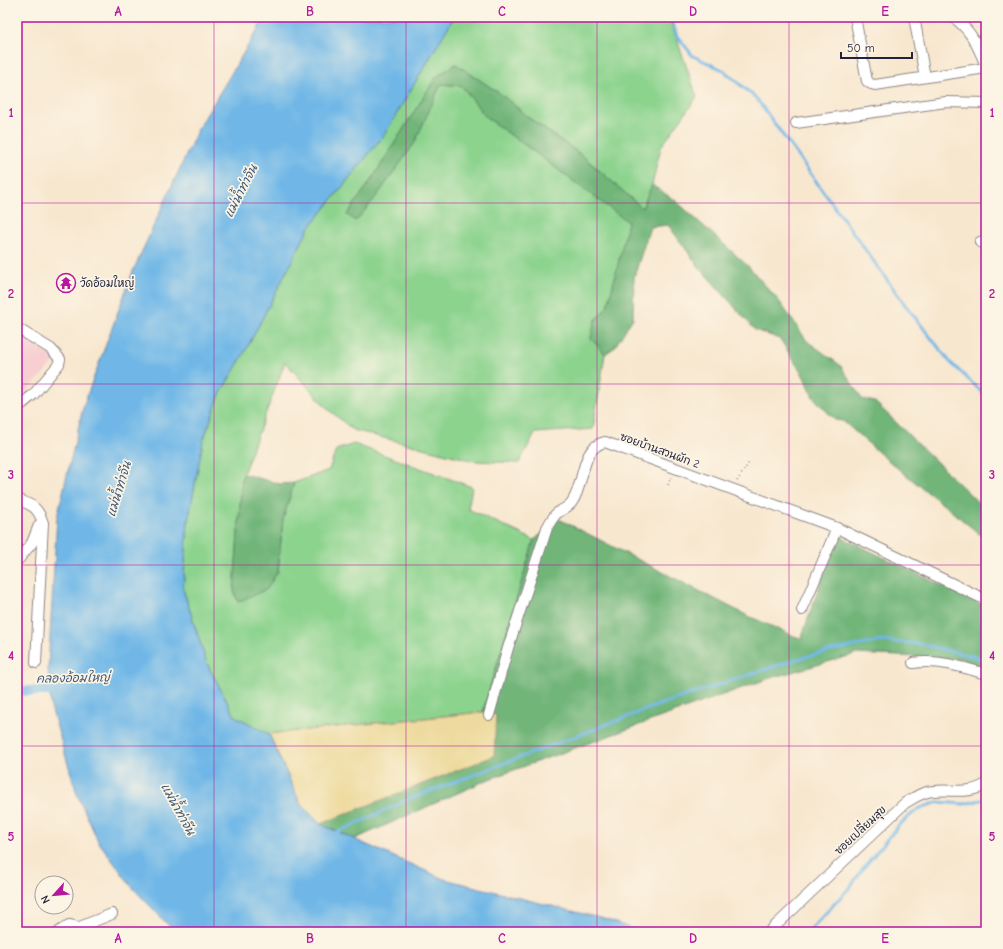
<svg xmlns="http://www.w3.org/2000/svg" width="1003" height="949" font-family="'Comic Neue','Playpen Sans Thai',sans-serif">
<rect width="100%" height="100%" fill="#fcf5e5"/>
<filter id="ink" filterUnits="userSpaceOnUse"><feTurbulence type="fractalNoise" baseFrequency=".025" numOctaves="2"/><feDisplacementMap in="SourceGraphic" scale="8" xChannelSelector="R" yChannelSelector="G"/><feConvolveMatrix kernelMatrix="1 2 1 2 8 2 1 2 1" color-interpolation-filters="sRGB"/></filter>
<filter id="wash" filterUnits="userSpaceOnUse"><feTurbulence type="fractalNoise" baseFrequency=".012" numOctaves="4" result="noise"/><feDisplacementMap in="SourceGraphic" scale="16" xChannelSelector="R" yChannelSelector="G"/><feGaussianBlur stdDeviation="0.9" result="paint"/><feColorMatrix in="noise" values="0 0 0 0 0 0 0 0 0 0 0 0 0 0 0 0 0 1.4 0 .05"/><feComposite in="paint" operator="in"/></filter>
<g filter="url(#wash)">
<rect width="100%" height="100%" fill="#f8e7cf"/>
<path fill="#f7cfd2" d="M17,333L56,360L17,401Z"/>
<path fill="#8cd38e" stroke="#577a64" d="M454,17H669L697,97L661,147L652,185L642,208L584,157L533,121L502,95L456,64L436,77L374,176L347,215L376,197L414,143L441,84L462,86L486,117L548,162L629,222L608,306L595,321L591,338L605,354L593,429L535,433L519,463L474,461L353,430L327,408L285,362L242,477L234,591L238,602L278,571L283,519L294,483L329,470L336,450L354,444L472,487L468,509L534,540L483,712L269,734L235,716L207,664L183,589L188,521L203,441L220,394L246,350L309,228L384,135Z"/>
<path fill="#71b579" stroke="#4a6c5a" d="M456,64L502,95L533,121L584,157L642,208L652,185L676,201L749,267L779,301L807,341L840,365L862,399L875,402L986,510V539L885,458L843,421L835,420L813,397L803,375L780,339L755,330L699,267L668,225L650,227L634,277L633,318L614,348L605,354L591,338L595,321L608,306L628,222L548,162L486,117L462,86L441,84L414,144L376,197L356,221L347,215L374,176L436,77Z
M244,474L280,484L294,483L283,519L278,571L267,589L238,602L234,591L242,477Z
M559,519L746,615L801,639L837,535L986,607V674L963,659L856,654L767,679L489,779L355,839L320,824L494,756L496,715L483,712L534,540Z"/>
<path fill="#eeda9e" stroke="#887e6c" d="M483,712L496,715L494,756L320,824L300,803L269,734Z"/>
<path fill="#70b7e7" stroke="#496c91" d="M265,17H454L384,135L309,228L246,350L220,394L203,441L188,521L183,589L207,664L235,716L269,734L300,803L320,824L444,879L604,919L642,932H175L132,887L98,841L77,794L51,707L48,669L57,517L84,404L133,271L198,129Z"/>
<g fill="none" stroke-linecap="round" stroke-linejoin="round">
<path stroke="#70b7e7" stroke-width="3" d="M671,17L677,36L693,56L723,70L756,98L903,302L950,362L986,396
M336,833L407,800L661,704L797,659L839,649L881,641L921,644L980,658L986,661
M808,932L851,886L864,867L900,824L918,809L938,802L964,804L986,799"/>
<path stroke="#70b7e7" stroke-width="10" d="M17,691H62"/>
</g>
</g>
<g filter="url(#ink)">
<g fill="none" stroke-linecap="round" stroke-linejoin="round">
<defs>
<path id="minor" d="M855,17L867,81L871,84L875,85L986,68
M914,17L925,77
M953,17C971,30 978,46 986,66
M796,123L946,102L986,103
M980,242L986,240
M17,328L51,349L60,359L59,364L34,394L17,408
M17,499C32,505 38,507 43,523L36,663
M17,561L32,543L39,525
M802,610L837,528
M913,663C937,659 963,667 986,674
M489,715L508,648L547,528C549,524 552,519 555,515C560,510 568,508 572,502C585,484 580,447 605,442L837,528L986,600
M77,928L112,914
M59,932L69,925L74,926L80,932
M769,932L905,803C914,798 923,791 934,791C952,789 969,795 986,784"/>
</defs>
<use href="#minor" stroke="#8d8485" stroke-width="12"/>
<path stroke="#8d8485" stroke-width="1.5" stroke-dasharray="1 3" stroke-linecap="butt" d="M737,481L750,461
M668,485L671,477"/>
<use href="#minor" stroke="#fff" stroke-width="10"/>
</g>
</g>
<path fill="none" stroke="#b5179e" stroke-width="1" stroke-opacity="0.55" d="M214,17V932M406,17V932M597,17V932M789,17V932M17,203H986M17,384H986M17,565H986M17,746H986"/>
<defs>
<symbol id="temple-ring" viewBox="-11 -11 22 22"><circle r="9.5" fill="#fcf5e5" stroke="#b5179e" stroke-width="1.5"/><path d="M0-6L5-2H3V0L6.5 2.5H4V6H1.5V3h-3V6H-4V2.5H-6.5L-3 0V-2H-5Z" fill="#b5179e"/></symbol>
</defs>
<g fill-rule="evenodd">
<use href="#temple-ring" x="55" y="272" width="22" height="22"/>
</g>
<g text-anchor="middle" stroke-width="3.5" stroke-linejoin="round" paint-order="stroke">
<g font-size="11" fill="#22223b" stroke="#fcf5e5" text-anchor="start">
<text x="80" y="287">วัดอ้อมใหญ่</text>
</g>
<g font-size="11" fill="#22223b" stroke="#fcf5e5">
<text transform="translate(660 450) rotate(20)" y="4">ซอยบ้านสวนผัก 2</text>
<text transform="translate(860 830) rotate(-43)" y="4">ซอยเปลี่ยมสุข</text>
</g>
<g font-size="12" font-style="italic" fill="#3d5677" stroke="#fcf5e5">
<text transform="translate(241 191) rotate(-63)" y="4">แม่น้ำท่าจีน</text>
<text transform="translate(119 489) rotate(-73)" y="4">แม่น้ำท่าจีน</text>
<text transform="translate(73 678) rotate(-1)" y="4">คลองอ้อมใหญ่</text>
<text transform="translate(178 809) rotate(61)" y="4">แม่น้ำท่าจีน</text>
</g>
</g>
<rect width="1003" height="949" fill="none" stroke="#fcf5e5" stroke-width="44"/>
<g transform="translate(54 895) rotate(243)"><circle r="19" fill="#fcf5e5" stroke="#a5a1a1"/>
<path d="M0-3L7 15L0 10L-7 15Z" fill="#b5179e"/>
<text y="-6" font-size="11" font-weight="bold" text-anchor="middle" fill="#22223b">N</text>
</g>
<path d="M841 52v6h71v-6" fill="none" stroke="#22223b" stroke-width="2"/>
<text x="847" y="52" font-size="12" fill="#22223b" stroke="#fcf5e5" stroke-width="3" paint-order="stroke">50 m</text>
<rect x="22" y="22" width="959" height="905" fill="none" stroke="#b5179e" stroke-width="1.5"/>
<g font-size="13" text-anchor="middle" font-weight="bold" fill="#b5179e">
<text x="118" y="16">A</text>
<text x="310" y="16">B</text>
<text x="502" y="16">C</text>
<text x="693" y="16">D</text>
<text x="885" y="16">E</text>
<text x="11" y="117">1</text>
<text x="992" y="117">1</text>
<text x="11" y="298">2</text>
<text x="992" y="298">2</text>
<text x="11" y="479">3</text>
<text x="992" y="479">3</text>
<text x="11" y="660">4</text>
<text x="992" y="660">4</text>
<text x="11" y="841">5</text>
<text x="992" y="841">5</text>
<text x="118" y="943">A</text>
<text x="310" y="943">B</text>
<text x="502" y="943">C</text>
<text x="693" y="943">D</text>
<text x="885" y="943">E</text>
</g>
</svg>
